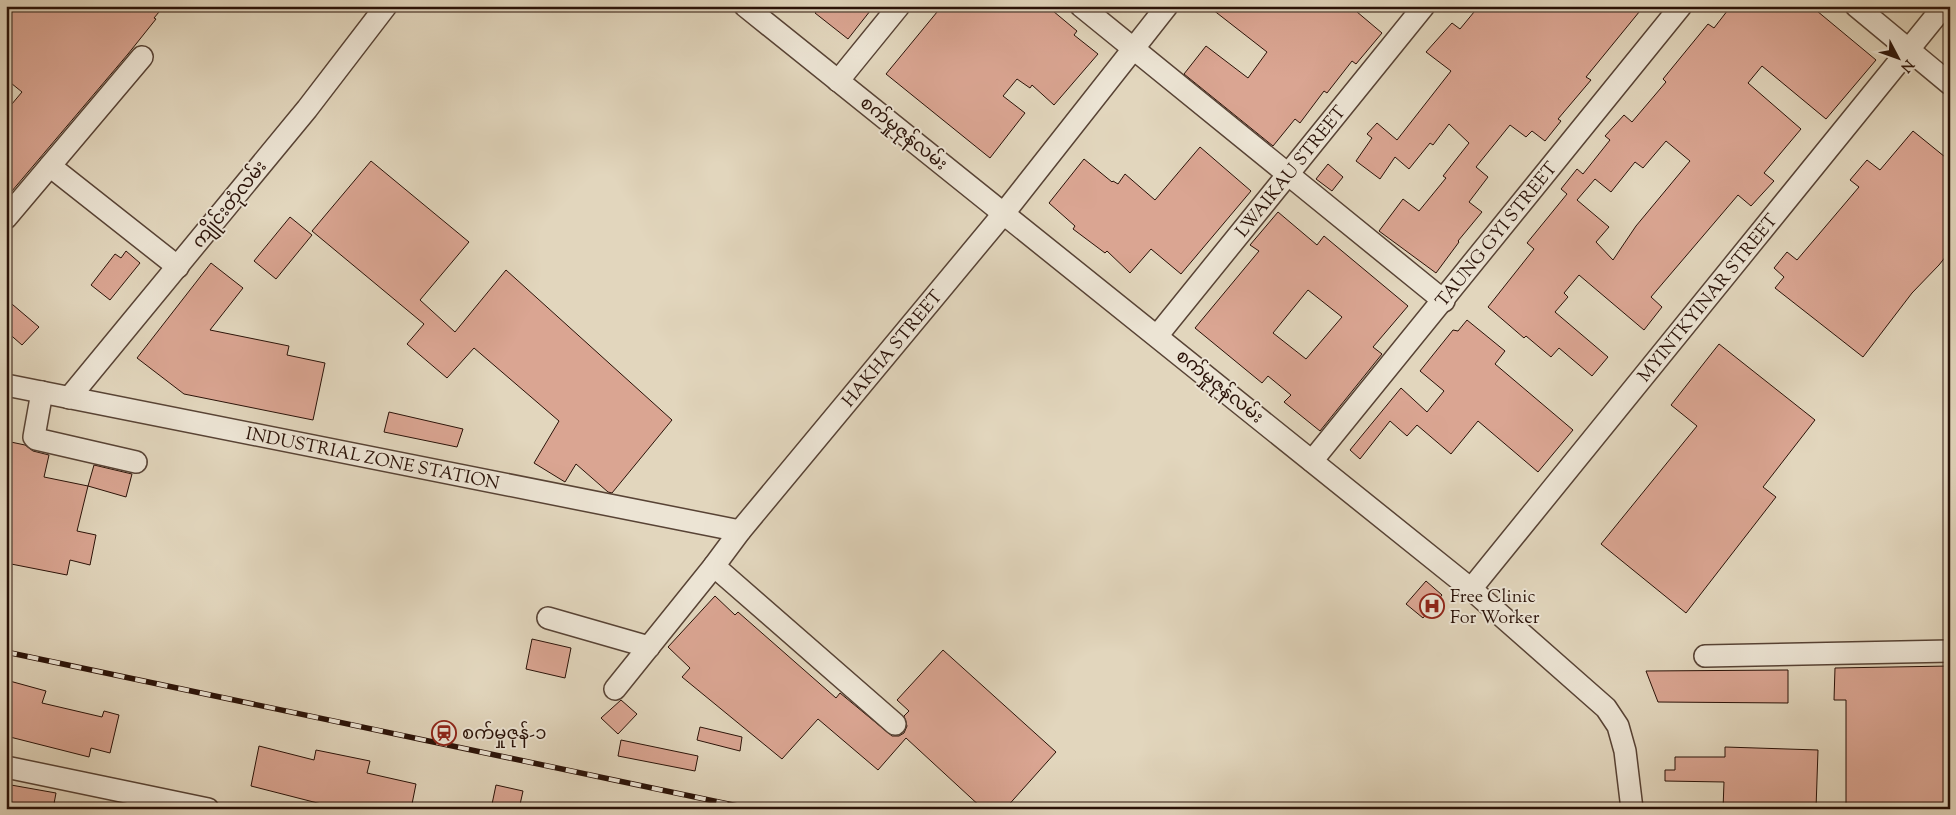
<svg xmlns="http://www.w3.org/2000/svg" width="1956" height="815" font-family="'Sorts Mill Goudy','Noto Sans Myanmar',serif">
<rect width="100%" height="100%" fill="#e2d6bd"/>
<filter id="stains"><feTurbulence type="fractalNoise" baseFrequency=".004" numOctaves="4"/><feColorMatrix values="0 0 0 0 .2 0 0 0 0 .09 0 0 0 0 .02 0 0 0 .5 -.17"/></filter>
<radialGradient id="worn" r=".72"><stop offset=".6" stop-color="#630" stop-opacity="0"/><stop offset="1" stop-color="#630" stop-opacity=".3"/></radialGradient>
<path fill="#daa592" stroke="#2a1208" fill-rule="evenodd" d="M6,6H164L154,18L156,19L128,54L6,198V111L22,92L6,79Z
M821,6H874L848,39L815,13Z
M942,6H1047L1077,31L1074,35L1098,54L1054,105L1032,85L1030,88L1017,79L1003,96L1025,113L990,158L886,74Z
M1208,6H1350L1382,33L1356,64L1352,61L1327,93L1324,91L1300,123L1295,119L1273,146L1184,74L1206,46L1248,78L1267,52Z
M1479,6H1644L1586,77L1591,80L1558,119L1561,121L1545,141L1532,131L1526,137L1510,125L1476,167L1488,177L1469,202L1482,212L1458,241L1459,242L1436,273L1379,231L1403,199L1419,211L1446,178L1443,176L1469,143L1449,124L1433,145L1430,143L1409,169L1395,157L1380,179L1356,161L1372,138L1367,134L1377,123L1397,140L1451,71L1426,52L1452,23L1460,29Z
M1731,6H1811L1876,60L1826,119L1762,66L1748,83L1801,129L1764,173L1774,181L1751,206L1738,195L1651,297L1662,307L1644,330L1579,275L1564,293L1568,297L1555,312L1608,357L1592,376L1559,348L1551,357L1526,336L1524,338L1488,307L1534,249L1527,243L1567,194L1561,189L1577,169L1583,174L1610,140L1605,136L1624,115L1632,122L1666,82L1663,79L1708,24L1714,28ZM1666,141L1690,161L1636,226L1613,260L1596,242L1609,227L1577,200L1595,179L1611,192L1635,162L1643,168Z
M1913,131L1950,161V251L1939,265L1912,293L1863,357L1775,288L1784,277L1774,268L1787,252L1797,260L1859,187L1850,180L1867,160L1880,170Z
M1200,147L1251,191L1181,274L1151,249L1130,273L1107,251L1105,253L1073,229L1075,226L1049,203L1084,159L1112,182L1113,181L1118,184L1125,174L1155,200Z
M371,161L469,242L420,300L455,332L506,270L672,420L612,493L608,492L576,464L565,482L534,463L559,421L474,348L447,378L407,344L424,324L312,231Z
M1328,164L1343,177L1332,191L1316,179Z
M1278,212L1317,245L1324,236L1408,306L1373,347L1382,354L1320,431L1284,402L1291,395L1268,376L1262,383L1195,328L1259,251L1250,245ZM1308,290L1342,317L1306,359L1273,333Z
M290,217L312,235L276,279L254,261Z
M126,251L140,263L110,300L91,285L115,254L121,258Z
M211,263L243,288L210,330L289,346L287,355L325,363L313,420L184,394L137,358Z
M6,299L39,327L22,345L6,331Z
M1467,320L1505,351L1495,364L1573,430L1538,472L1478,421L1451,454L1417,425L1407,436L1390,421L1360,459L1350,450L1401,388L1427,412L1444,391L1420,371L1453,330L1458,331Z
M1719,344L1815,420L1763,487L1776,497L1686,613L1601,544L1697,426L1671,405Z
M389,412L463,429L457,447L384,432Z
M6,441L25,445L33,451L49,455L44,477L88,486L77,531L96,535L90,565L70,560L67,575L6,563Z
M94,465L132,474L126,497L88,486Z
M1426,581L1442,595L1423,618L1406,604Z
M715,596L735,615L738,612L836,698L840,693L892,736H899L904,733L907,726L904,716L909,711L897,700L943,650L1056,752L1005,809H983L906,738L878,770L818,719L782,759L682,677L690,668L668,647Z
M532,639L571,648L565,678L526,669Z
M1950,666V809H1846V700H1834L1835,668Z
M1788,670V703L1658,702L1646,671Z
M6,680L46,691L42,703L102,717L104,711L119,715L110,753L91,748L89,757L6,736Z
M621,700L637,714L618,734L601,718Z
M700,727L742,737L740,751L697,740Z
M621,740L698,756L695,771L618,756Z
M259,746L314,760L316,750L370,761L367,773L416,784L411,809H341L251,786Z
M1725,747L1818,750L1816,809H1723L1724,782L1665,781V770H1675V757H1725Z
M11,785L56,793L53,809H7Z
M496,785L523,791L519,809H491Z"/>
<g fill="none" stroke-linecap="round" stroke-linejoin="round">
<defs>
<g id="minor">
<path d="M745,6L1471,589L1606,708L1618,726L1625,751L1632,809"/>
<path d="M1081,6L1444,301"/>
<path d="M1856,6L1950,84"/>
<path d="M838,81L899,6"/>
<path d="M50,166L178,267"/>
<path d="M6,218L142,57"/>
<path id="s1" d="M1157,336L1424,6"/>
<path id="s2" d="M6,385L740,531"/>
<path d="M42,392L35,431L34,437L36,439L136,462"/>
<path d="M69,398L307,109L386,6"/>
<path id="s3" d="M1312,461L1681,6"/>
<path d="M714,566L895,724"/>
<path id="s4" d="M1471,589L1944,6"/>
<path d="M548,618L649,647"/>
<path d="M1705,656L1950,651"/>
<path id="s5" d="M615,689L714,566L740,531L1004,213L1167,6"/>
<path d="M6,767L208,809"/>
</g>
</defs>
<use href="#minor" stroke="#584335" stroke-width="24"/>
<use href="#minor" stroke="#ece4d4" stroke-width="21"/>
<defs>
<path id="rail" d="M6,652L752,809"/>
</defs>
<use href="#rail" stroke="#2a1208" stroke-width="5.5"/>
<use href="#rail" stroke="#ece4d4" stroke-width="4" stroke-dasharray="11" stroke-linecap="butt"/>
</g>
<defs>
<symbol id="hospital-ring" viewBox="-11 -11 22 22"><circle r="9.5" fill="#ece4d4" stroke="#8f2418" stroke-width="1.5"/><path d="M-5-5h3v3.5h4V-5h3V5h-3V1.5h-4V5h-3Z" fill="#8f2418"/></symbol>
<symbol id="station-ring" viewBox="-11 -11 22 22"><circle r="9.5" fill="#ece4d4" stroke="#8f2418" stroke-width="1.5"/><path d="M-3-6H3Q5-6 5-4V2Q5 4 3 4L4.5 6H3L1.5 4h-3L-3 6H-4.5L-3 4Q-5 4-5 2V-4Q-5-6-3-6ZM-3.5-4v3h7v-3ZM-3.5 1v1.5H-2V1ZM2 1v1.5H3.5V1Z" fill="#8f2418"/></symbol>
</defs>
<g fill-rule="evenodd">
<use href="#hospital-ring" x="1418" y="592" width="28" height="28"/>
<use href="#station-ring" x="430" y="719" width="28" height="28"/>
</g>
<g text-anchor="middle" stroke-width="4" stroke-linejoin="round" paint-order="stroke">
<g font-size="18" fill="#2a1208" stroke="#ece4d4">
<text transform="translate(904 133) rotate(39)" y="6">စက်မှုဇုန်လမ်း</text>
<text dy="6" stroke="none"><textPath href="#s1" startOffset="212">LWAIKAU STREET</textPath></text>
<text transform="translate(229 204) rotate(-51)" y="6">ကျိုင်းတုံလမ်း</text>
<text dy="6" stroke="none"><textPath href="#s3" startOffset="292">TAUNG GYI STREET</textPath></text>
<text dy="6" stroke="none"><textPath href="#s4" startOffset="375">MYINTKYINAR STREET</textPath></text>
<text dy="6" stroke="none"><textPath href="#s5" startOffset="439">HAKHA STREET</textPath></text>
<text transform="translate(1220 386) rotate(39)" y="6">စက်မှုဇုန်လမ်း</text>
<text dy="6" stroke="none"><textPath href="#s2" startOffset="374">INDUSTRIAL ZONE STATION</textPath></text>
</g>
<g font-size="18" fill="#2a1208" stroke="#ece4d4" text-anchor="start">
<text x="1450" y="602">Free Clinic<tspan x="1450" dy="21">For Worker</tspan></text>
<text x="462" y="739">စက်မှုဇုန်-၁</text>
</g>
</g>
<rect width="1956" height="815" fill="none" stroke="#e2d6bd" stroke-width="25"/>
<rect x="8" y="8" width="1941" height="800" fill="none" stroke="#2a1208" stroke-width="2.5"/>
<rect x="12" y="12" width="1931" height="790" fill="none" stroke="#2a1208"/>
<g transform="translate(1898 58) rotate(131)" stroke="#ece4d4" stroke-width="4" paint-order="stroke">
<path d="M0-4L9 19L0 12L-9 19Z" fill="#2a1208"/>
<text y="-8" font-size="14" font-weight="bold" text-anchor="middle" fill="#2a1208">N</text>
</g>
<rect width="100%" height="100%" filter="url(#stains)"/>
<rect width="100%" height="100%" fill="url(#worn)"/>
</svg>
